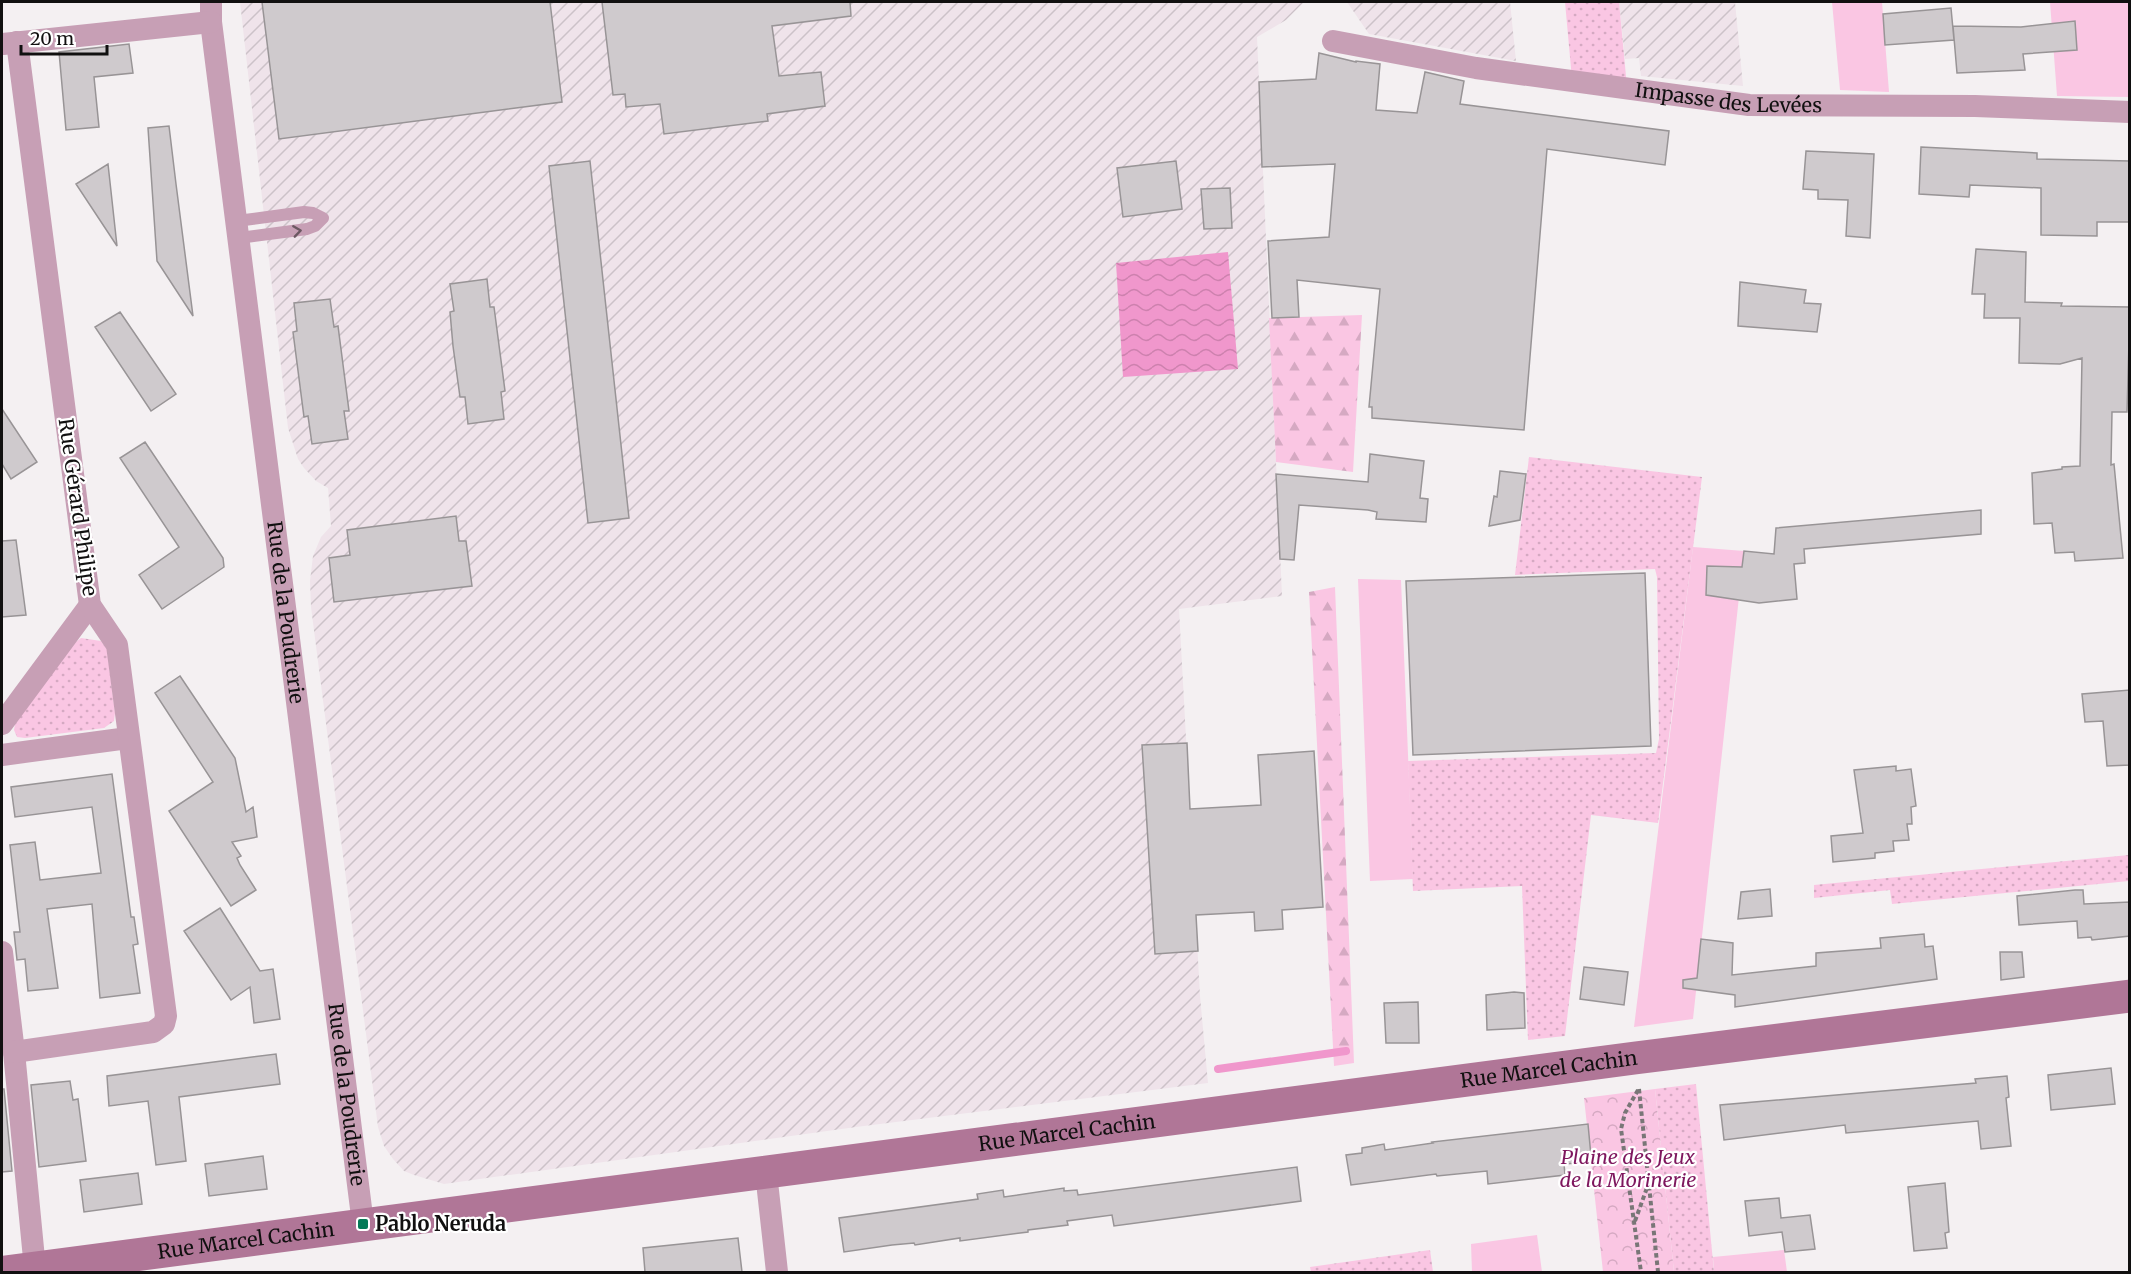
<svg xmlns="http://www.w3.org/2000/svg" width="2131" height="1274" font-family="Merriweather,serif">
<defs>
<pattern id="industrial-furrows" width="10" height="10" patternUnits="userSpaceOnUse" patternTransform="scale(1.5)"><rect width="10" height="10" fill="#efe3ea"/><path d="M-1 1l2-2M0 10L10 0M9 11l2-2" fill="none" stroke="#ccc2c8"/></pattern>
<pattern id="grass-dots" width="8" height="8" patternUnits="userSpaceOnUse" patternTransform="scale(1.5)"><rect width="8" height="8" fill="#fac6e3"/><path d="M2 2h.1M6 6h.1" fill="none" stroke="#d5a9c2" stroke-width="1.8" stroke-linecap="round"/></pattern>
<pattern id="forest-firs" width="22" height="20" patternUnits="userSpaceOnUse" patternTransform="scale(1.5)"><rect width="22" height="20" fill="#fac6e3"/><path d="M5 1l3.5 6h-7zM16 11l3.5 6h-7z" fill="#d5a9c2"/></pattern>
<pattern id="park-crowns" width="20" height="18" patternUnits="userSpaceOnUse" patternTransform="scale(1.5)"><rect width="20" height="18" fill="#fac6e3"/><path d="M2 6a3 3 0 1 1 6 0M12 15a3 3 0 1 1 6 0" fill="none" stroke="#d5a9c2"/></pattern>
<pattern id="water-waves" width="16" height="10" patternUnits="userSpaceOnUse" patternTransform="scale(1.5)"><rect width="16" height="10" fill="#f097cc"/><path d="M0 5q4-4 8 0t8 0" fill="none" stroke="#cd81ae"/></pattern>
</defs>
<rect width="100%" height="100%" fill="#f4f0f2"/>
<path fill="url(#industrial-furrows)" d="M240,2H1304L1286,20L1257,37L1282,596L1179,609L1200,996L1208,1083L856,1127L444,1184L414,1175L404,1171L393,1159L384,1146L378,1127L311,607L310,581L313,556L321,537L331,526L328,488L316,481L304,468L298,459L288,428Z
M1347,2H1510L1516,61L1369,34Z
M1619,2H1735L1743,86L1641,76L1639,58L1625,59Z"/>
<path fill="url(#grass-dots)" d="M1565,2H1619L1627,87L1572,79Z
M1529,457L1702,477L1658,823L1591,815L1565,1036L1528,1040L1522,886L1413,891L1408,761L1656,753L1659,739L1657,577L1655,569L1515,575Z
M81,638L101,641L107,649L115,713L114,721L104,728L25,738L17,737L14,730L15,724L72,645Z
M2129,855V881L1892,904L1890,890L1814,898V885Z
M1696,1084L1714,1272H1674L1655,1089Z
M1430,1250L1433,1272H1311L1310,1267Z"/>
<path fill="url(#forest-firs)" d="M1362,315L1353,472L1276,462L1269,318Z
M1335,587L1354,1063L1334,1066L1309,592Z"/>
<path fill="url(#park-crowns)" d="M1655,1089L1674,1272H1603L1584,1098Z"/>
<path fill="#fac6e3" d="M1832,2H1882L1889,92L1840,90Z
M2050,2H2129V97L2057,96Z
M1693,547L1744,551L1693,1019L1634,1027Z
M1358,579L1401,580L1413,879L1370,881Z
M1537,1235L1542,1272H1472L1471,1244Z
M1784,1250L1787,1272H1714L1713,1257Z"/>
<path fill="url(#water-waves)" d="M1228,252L1238,369L1123,377L1116,263Z"/>
<g fill="none" stroke-linecap="round" stroke-linejoin="round">
<path stroke="#f097cc" stroke-width="8" d="M1218,1069L1346,1051"/>
</g>
<path fill="#cfcacd" stroke="#989496" stroke-width="1.5" d="M262,2H550L562,102L279,139Z
M602,2H850L851,16L772,26L779,76L821,72L825,106L767,114L768,121L664,134L660,104L626,107L625,94L613,95Z
M1951,8L1954,40L1885,45L1883,14Z
M2075,21L2077,50L2023,54L2025,70L1957,73L1953,26L2021,27Z
M129,44L133,73L94,77L99,127L66,130L59,52Z
M1319,53L1356,62V61L1380,64L1376,110L1417,113L1425,72L1464,81L1460,104L1669,131L1665,165L1547,149L1524,430L1372,418V407H1369L1380,289L1297,280L1299,317L1272,318L1268,241L1329,237L1335,164L1262,167L1259,82L1316,79Z
M169,126L176,184L193,316L157,261L148,128Z
M1921,147L2037,153V159L2130,161V222H2097V236L2041,235V188L1970,185L1969,197L1919,194Z
M1806,151L1874,154L1870,238L1846,236L1848,200L1818,199V190L1803,189Z
M590,161L629,518L588,523L549,166Z
M1176,161L1182,209L1123,217L1117,168Z
M108,164L117,246L76,184Z
M1230,188L1232,228L1204,229L1201,189Z
M1976,249L2026,252L2025,302L2062,303L2061,306L2130,307L2127,412H2112L2111,465L2114,464L2123,558L2075,561L2074,552L2055,553L2052,523L2034,524L2032,473L2062,469V467L2080,466L2082,358L2060,364L2019,363L2020,318H1984L1985,294H1972Z
M487,279L490,307H494L505,391L501,392L504,419L468,424L465,397H460L453,346L450,312L454,311L450,284Z
M1740,282L1806,290L1804,303L1821,304L1817,332L1738,326Z
M330,299L334,327L338,326L349,411H344L348,439L312,444L308,416L304,417L293,332L297,331L294,303Z
M120,312L176,394L151,411L95,327Z
M2,409L37,462L11,479L2,464Z
M145,442L223,558L224,567L162,609L139,575L179,547L120,458Z
M1370,454L1424,461L1420,498L1428,499L1426,522L1376,519L1377,512L1368,510L1299,505L1294,560L1280,559L1276,474L1368,482Z
M1500,471L1526,474L1520,520L1489,526L1494,496L1497,497Z
M1981,510V534L1804,549L1805,563L1794,564L1797,599L1759,603L1706,595L1707,566L1742,567L1744,551L1774,554L1776,528Z
M456,516L459,541H466L472,586L334,602L329,558L350,555L347,530Z
M16,540L26,615L2,617V541Z
M1645,573L1651,746L1413,755L1406,581Z
M180,676L235,758L246,812L253,807L257,837L232,842L241,856L237,858L240,865L256,890L231,906L169,811L213,782L155,693Z
M2130,690V765L2107,766L2103,721L2085,722L2082,694Z
M1187,743L1190,809L1261,805L1258,755L1314,751L1323,907L1282,910L1283,929L1255,931L1254,912L1196,915L1198,951L1155,954L1142,745Z
M1896,766V771L1911,769L1916,806L1911,807L1912,824H1907L1909,840L1893,841L1894,851L1875,853V858L1833,862L1831,836L1863,833L1854,770Z
M112,774L131,917H134L136,931L138,944L133,945L140,993L100,998L92,904L47,909L58,988L28,991L25,959L17,960L14,932H20L10,845L35,842L40,880L101,873L92,807L15,817L11,787Z
M1770,889L1772,916L1738,919L1741,892Z
M2075,890H2083L2084,904L2130,902V936L2092,940L2091,937L2078,938L2077,921L2019,925L2017,896Z
M220,908L260,971L273,969L280,1019L254,1023L250,987L231,1000L184,931Z
M1924,934L1925,947L1933,946L1937,979L1735,1007V995L1683,988V980L1697,978L1701,939L1733,943L1732,975L1816,966V953L1881,948L1880,938Z
M2000,952H2022L2024,977L2001,980Z
M1584,967L1628,972L1624,1005L1580,999Z
M1514,992L1524,993L1525,1028L1487,1030L1486,995Z
M1418,1002L1419,1043H1386L1384,1003Z
M276,1054L280,1084L179,1097L186,1161L156,1165L148,1101L109,1106L107,1076Z
M2111,1068L2115,1104L2051,1110L2048,1075Z
M2007,1076L2009,1097L2006,1098L2011,1146L1981,1149L1978,1121L1846,1133L1845,1125L1724,1140L1720,1105L1976,1083L1975,1079Z
M70,1081L73,1100L78,1099L86,1161L39,1167L31,1085Z
M2,1089H4L12,1171L2,1172Z
M1588,1124L1591,1156L1577,1157V1163L1564,1164L1565,1175L1488,1184L1487,1171L1437,1176L1436,1174L1351,1185L1346,1155L1362,1153V1148L1384,1144L1385,1150L1433,1143L1432,1142Z
M263,1156L267,1189L209,1196L205,1164Z
M1297,1167L1301,1201L1114,1226L1112,1215L1067,1221L1068,1225L1028,1230V1232L960,1241V1238L915,1245L914,1243L892,1245L844,1252L839,1218L978,1199L977,1194L1003,1190L1004,1197L1064,1188V1191L1077,1190L1078,1195Z
M138,1173L142,1204L84,1212L80,1180Z
M1945,1183L1949,1232L1945,1233L1947,1248L1914,1251L1908,1187Z
M1779,1198L1781,1218L1810,1215L1815,1249L1785,1252L1782,1232L1749,1236L1745,1201Z
M738,1238L742,1272H645L643,1248Z"/>
<g fill="none" stroke-linecap="round" stroke-linejoin="round">
<path stroke="#797677" stroke-width="4" stroke-dasharray="4.5 3" stroke-linecap="butt" d="M1639,1089L1658,1272
M1638,1090L1625,1113L1621,1129L1641,1272
M1635,1221L1648,1185"/>
<path stroke="#c79fb5" stroke-width="12" d="M237,221L304,212L313,213L323,218L315,226L307,229L239,238"/>
<g stroke="#c79fb5" stroke-width="22">
<path id="s1" d="M211,2V22L363,1224"/>
<path id="s2" d="M1333,41L1476,68L1749,105L1975,106L2130,112"/>
<path d="M3,44L211,22"/>
<path d="M2,724L90,605"/>
<path d="M2,755L128,738"/>
<path d="M2,952L14,1052L35,1269"/>
<path d="M14,1052L153,1032L164,1024L166,1016L117,645L90,605L17,42"/>
<path d="M766,1173L777,1272"/>
</g>
<path stroke="#b07697" stroke-width="33" id="s3" d="M5,1272L1635,1058L2130,996"/>
</g>
<defs><path id="oneway-chevron" d="M-2-3.5L2.5 0L-2 3.5" fill="none" stroke-width="1.6" stroke-linecap="round" stroke-linejoin="round" transform="scale(1.5)"/></defs>
<use stroke="#6c5862" href="#oneway-chevron" transform="translate(297 231) rotate(-8)"/>
<rect fill="#047956" stroke="#fff" stroke-width="2" x="357" y="1218" width="12" height="12" rx="3"/>
<g text-anchor="middle" stroke-width="4.5" stroke-linejoin="round" paint-order="stroke">
<g font-size="20" fill="#111010" stroke="#fff">
<text dy="7" stroke="none"><textPath href="#s2" startOffset="400">Impasse des Levées</textPath></text>
<text transform="translate(78 507) rotate(82)" y="7">Rue Gérard Philipe</text>
<text dy="7" stroke="none"><textPath href="#s1" startOffset="615">Rue de la Poudrerie</textPath></text>
<text dy="7" stroke="none"><textPath href="#s3" startOffset="1557">Rue Marcel Cachin</textPath></text>
<text dy="7" stroke="none"><textPath href="#s1" startOffset="1101">Rue de la Poudrerie</textPath></text>
<text dy="7" stroke="none"><textPath href="#s3" startOffset="1071">Rue Marcel Cachin</textPath></text>
<text dy="7" stroke="none"><textPath href="#s3" startOffset="243">Rue Marcel Cachin</textPath></text>
</g>
<g font-size="20" font-style="italic" fill="#7e175e" stroke="#fff">
<text x="1628" y="1164">Plaine des Jeux<tspan x="1628" dy="23">de la Morinerie</tspan></text>
</g>
<g font-size="20" font-weight="bold" fill="#111010" stroke="#fff" text-anchor="start">
<text x="375" y="1231">Pablo Neruda</text>
</g>
</g>
<rect width="2131" height="1274" fill="none" stroke="#111010" stroke-width="6"/>
<path d="M21 45v9h86v-9" fill="none" stroke="#111010" stroke-width="3"/>
<text x="30" y="45" font-size="18" fill="#111010" stroke="#ffffff" stroke-width="4.5" paint-order="stroke">20 m</text>
</svg>
